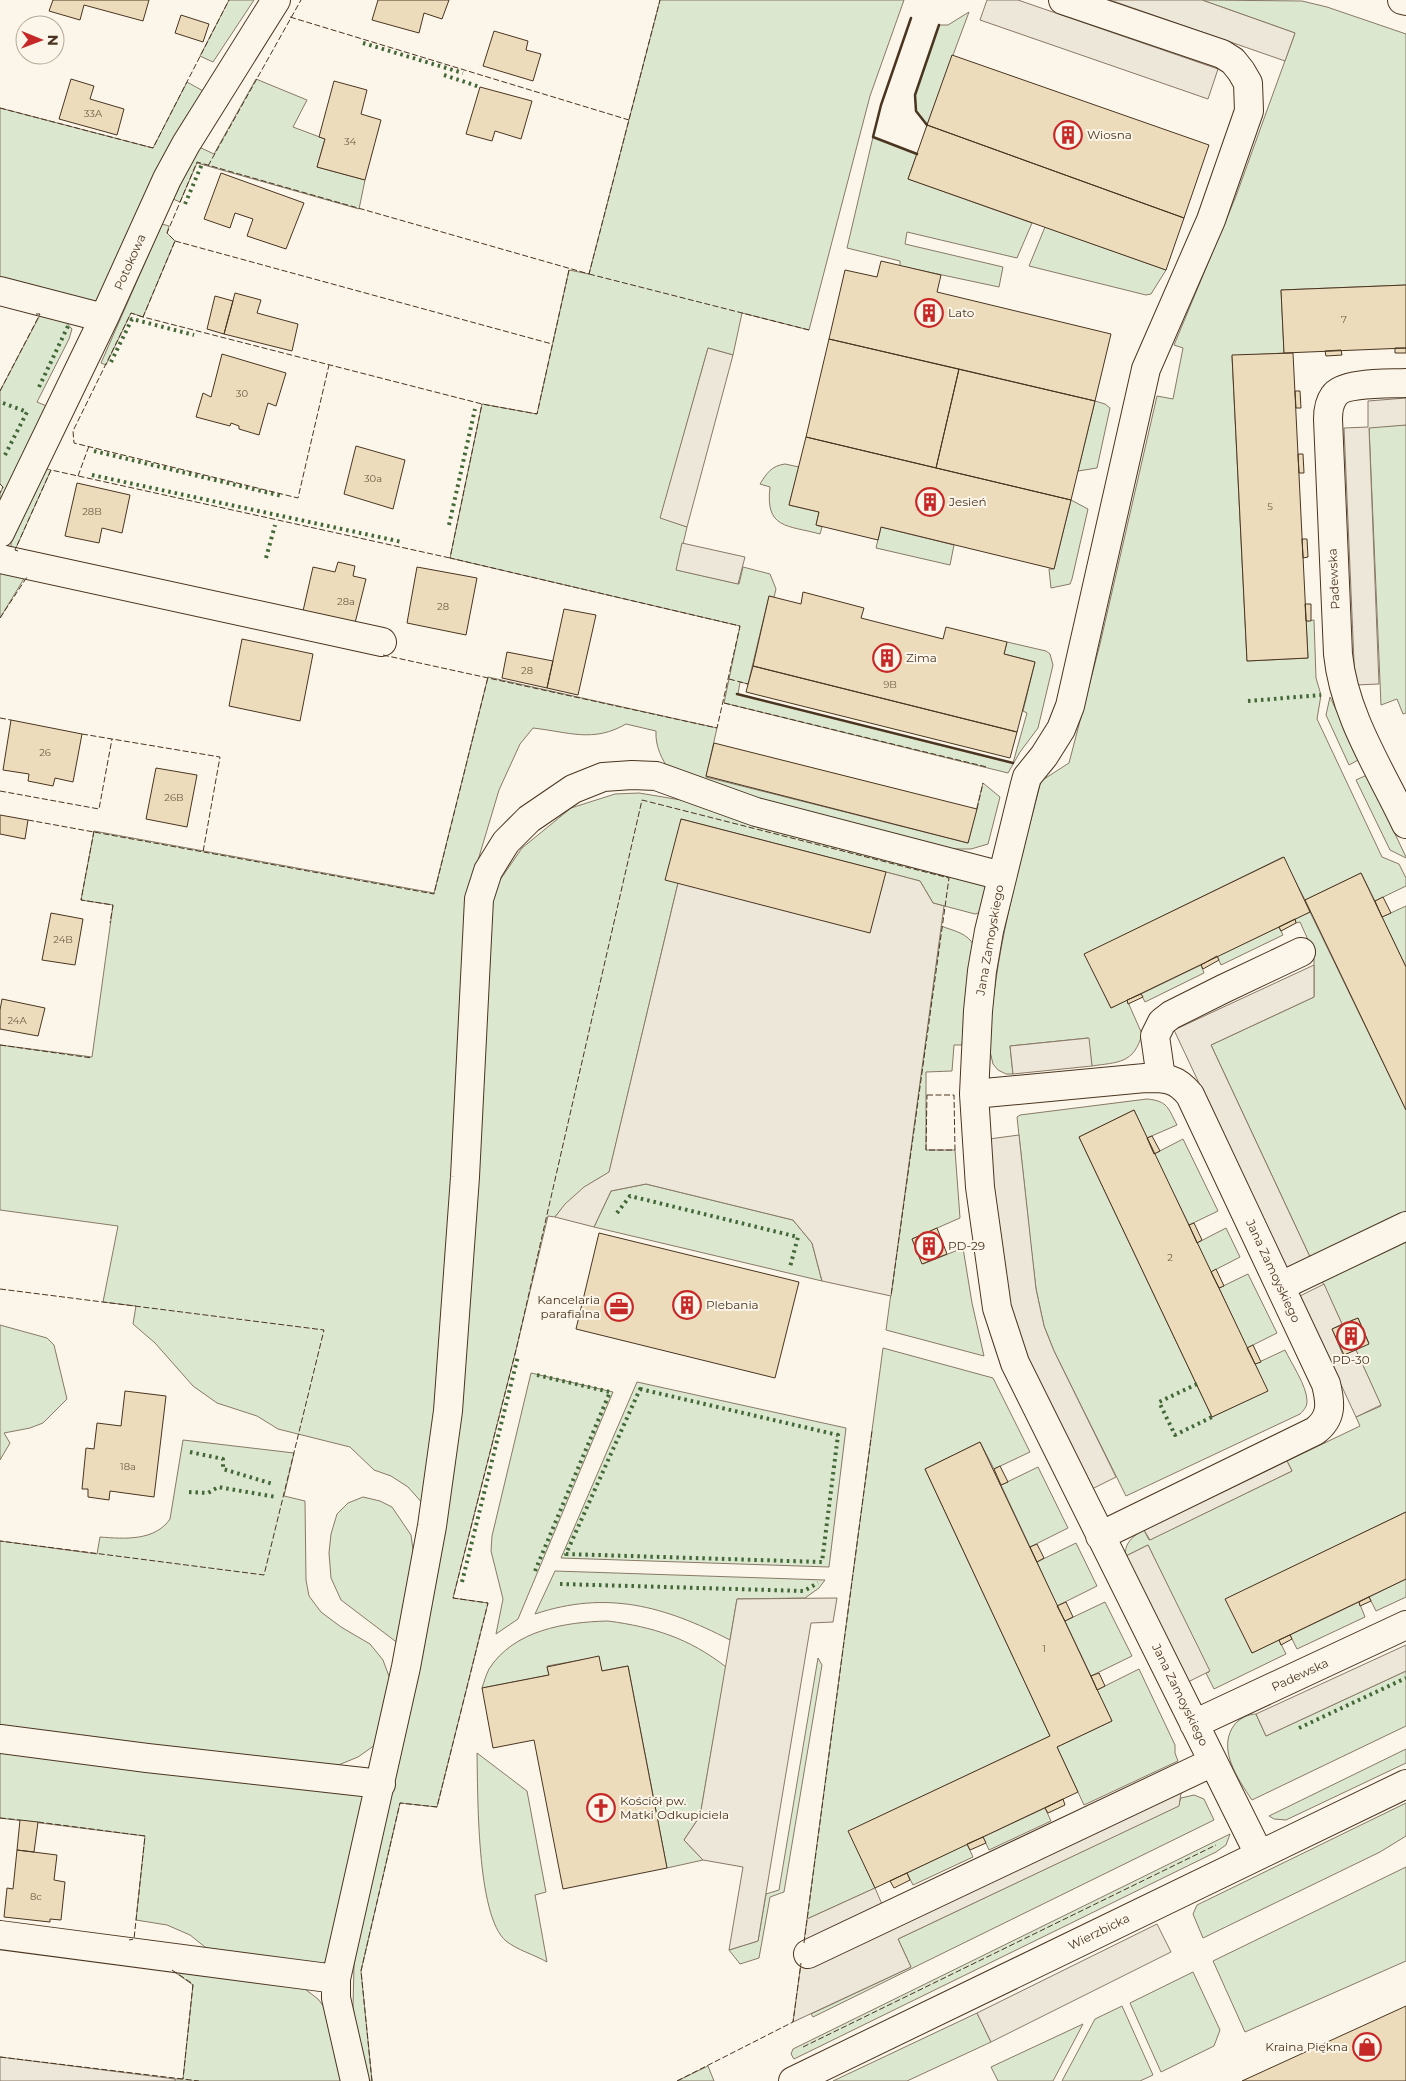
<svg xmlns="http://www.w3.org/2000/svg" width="1406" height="2081" font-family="Montserrat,sans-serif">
<rect width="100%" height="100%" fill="#fbf6e9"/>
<path fill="#dce7d0" stroke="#887966" d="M229,0H254L213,62L200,56Z
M660,0H904L870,96L809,330L742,313L733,355L708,348L661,517L687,527L677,570L739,584L743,567L770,574L776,589L774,597L769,596L748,684L740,682L738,694L1013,763L1027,713L1023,711L1035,662L1004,654L1007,642L1046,651L1050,654L1053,665L1038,728L1020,752L1008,773L724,703L740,626L450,558L482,404L537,414L569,270L589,274Z
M1202,0L1302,1L1327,7L1406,34V285L1281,290L1284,353L1232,356L1247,661L1308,658L1306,621L1314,620L1316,678L1321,695L1317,719L1382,857L1399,864L1406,878V886L1375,901L1361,873L1305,900L1283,857L1085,954L1111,1008L1127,1000L1142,1034C1134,1064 1118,1062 1092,1066L1088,1038L1010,1046L1013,1074H1006L998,1070L993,1064L989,1047C994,955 1018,870 1041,781L1069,763L1100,644L1157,396L1173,399L1183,348L1174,345L1236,196L1295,33Z
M969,12L927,125L916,111L915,95L939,25H948Z
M256,79L307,100L293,127L325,139L317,167L365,180L359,209L197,163L180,202L173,199L199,147L214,154Z
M187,82L205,92L95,305L0,280V108L153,148Z
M873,137L917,154L908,179L1032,223L1017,258L907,232L905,244L1003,267L999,287L900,266V261L847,248Z
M162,224L169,226L167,233L175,241L143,317L131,313L106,365L101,363Z
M1045,227L1166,270L1151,294L1146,295L1029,266Z
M40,315L65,321L72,329L69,339L37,402L49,407L0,506V493L3,487L0,484V391Z
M1095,401L1105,404L1110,408L1097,468L1078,471Z
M1406,425V713L1403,714L1397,699L1381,705L1369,427Z
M785,464L799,467L789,505L819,512L816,525L822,527L820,534C787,525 765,529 770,487L760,484C767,473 771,466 785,464Z
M46,469L51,470L15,550L11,548V543Z
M1071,500L1088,509L1072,579L1070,584L1051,588L1049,569H1054Z
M881,527L954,545L950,565L876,548Z
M0,573L25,577L0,618Z
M488,677L717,728L706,777L968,843L983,783L1000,797L988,844L971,849H946L825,823L670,771C662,760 655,746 656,731L626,724C593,743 569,732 533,728L520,744L499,790L467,897L445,1341L424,1505L408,1487L391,1476L374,1470L350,1447L278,1429L257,1416L217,1403L193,1386L155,1343L133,1324L136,1306L103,1302L118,1226L0,1210V1045L92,1057L113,905L81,900L94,831L434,893Z
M1330,697L1360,759L1349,765L1326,715Z
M1367,775L1406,857V858L1390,850L1356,780Z
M639,793L687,801L987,885L982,912L975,914L933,903L920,881L681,819L678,883L609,1173C588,1183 569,1199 555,1217L548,1216L516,1350L453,1598L488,1603L437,1807L400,1803L361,1971L372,2081H366L353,2007L354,1965L364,1900L427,1625L491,893L522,848L571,808L615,794Z
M1406,906V967L1382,917Z
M1310,912L1406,1110V1211L1310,1257L1211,1045L1314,997V953L1300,922L1296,923L1295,919Z
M941,926C954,931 968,933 974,946L962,1045H954L952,1071L926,1072V1150H955L960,1218L912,1239L923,1264L963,1248L972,1303L984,1356L886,1330Z
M1279,927L1283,935L1221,965L1217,956Z
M1201,965L1204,973L1145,1002L1141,994Z
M1147,1099C1168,1101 1168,1108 1177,1125L1147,1138L1134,1110L1079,1137L1212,1417L1267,1391L1255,1364L1285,1350C1291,1363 1307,1386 1307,1401C1307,1407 1304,1410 1300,1414L1126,1496L1054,1351L1044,1326L1036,1289L1031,1247L1017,1117L1020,1115Z
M1183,1139L1218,1211L1189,1225L1154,1154Z
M646,1184L793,1220L812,1243L822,1281L594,1227L611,1191Z
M1226,1228L1240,1257L1211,1272L1197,1243Z
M1406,1241V1512L1226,1599L1252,1653L1279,1640L1286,1654L1214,1689L1206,1673L1209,1672L1148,1545L1126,1556C1123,1544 1134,1535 1144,1530L1149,1540L1292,1471L1287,1461L1360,1426L1356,1417L1381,1406L1356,1350L1369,1343L1358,1318L1342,1324L1322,1281Z
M1248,1274L1277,1333L1247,1348L1219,1288Z
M0,1325L47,1338L54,1345L67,1399L43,1423L30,1428L4,1433L10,1443L0,1460Z
M883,1348L993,1378L1030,1452L994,1469L980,1442L925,1469L1050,1736L849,1831L875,1888L807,1919Z
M531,1373L613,1392L518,1619L496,1634L503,1599L491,1551L492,1536Z
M637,1382L846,1428L829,1567L561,1558Z
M183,1440L294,1453L284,1496L305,1501L306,1580L309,1596L321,1612L341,1627L370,1644L383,1660L390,1679L375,1745L358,1757L336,1766L0,1730V1541L97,1554L100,1537C125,1539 155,1541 170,1519Z
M1038,1467L1068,1528L1030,1547L1001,1485Z
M363,1497L380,1501L392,1507L411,1535L414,1557L399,1644L341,1600L331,1578L329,1553L331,1534L337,1514L348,1503Z
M1076,1543L1097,1586L1057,1606L1037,1562Z
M555,1571L825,1580L819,1588L805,1598L737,1599L730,1640C664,1606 607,1590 535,1614Z
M1406,1579V1597L1376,1611L1369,1597Z
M1105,1602L1132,1656L1091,1676L1065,1621Z
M1359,1602L1365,1617L1297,1649L1290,1635Z
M608,1621C653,1627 689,1638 726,1667L700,1816L684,1840L703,1860L667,1868L628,1666L602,1671L598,1657L547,1666L549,1675L482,1688C484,1682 486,1675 489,1669C514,1630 565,1622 608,1621Z
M818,1658L822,1665L784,1892L770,1897L759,1958L740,1964L729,1950L758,1941L766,1894L779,1890Z
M1139,1669L1175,1745V1753L1178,1761L1084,1805L1057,1747L1112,1721L1097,1690Z
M1406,1671V1726L1252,1800C1238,1779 1216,1748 1235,1724C1240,1718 1249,1714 1256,1714L1266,1736Z
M0,1749L364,1793L332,1957L322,1964L231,1958L205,1947L190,1935L167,1925L136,1920L145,1836L0,1818Z
M1406,1749V1763L1286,1820L1274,1819L1269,1816Z
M477,1753L527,1791L546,1892L535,1895L547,1962C535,1955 517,1950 506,1941C476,1916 478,1792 477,1753Z
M1194,1795L1204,1799L1214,1820L813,2017L811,2014L911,1967L898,1939L1178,1806L1181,1798Z
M1406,1803V1836L1380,1852L1203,1938L1193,1914L1197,1905Z
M1045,1808L1051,1821L989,1850L983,1837Z
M1230,1834L1226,1845L1216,1852L794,2059L791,2054L793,2049Z
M967,1844L973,1857L913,1885L907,1873Z
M1406,1867V1961L1245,2032L1213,1961Z
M166,1966L301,1986L318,1999L328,2012L347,2081H175V2079H183L193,1985Z
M1193,1972L1220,2030L1214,2046L1161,2072L1130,2003Z
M1122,2006L1153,2075L1140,2081H1062L1095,2019Z
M977,2013L991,2042L907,2081H833Z
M1083,2024L1053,2081H998L991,2067Z
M708,2066L714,2081H677Z"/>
<path fill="#ede7d9" stroke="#887966" d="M987,0H1018L1218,69L1208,99L980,20Z
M1110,0H1202L1295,33L1285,61Z
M708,348L733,355L687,527L660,518Z
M1406,398V425L1369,428L1379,684L1355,685L1344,428L1368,427V401Z
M682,543L745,557L738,584L676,570Z
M886,872L920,881L933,903L944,906L891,1296L822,1281L812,1243L793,1220L646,1184L611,1191L594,1227L555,1217L565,1204L584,1187L609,1172L678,883Z
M1314,965V997L1211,1045L1310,1257L1286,1268L1174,1030Z
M1089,1038L1092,1066L1013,1074L1010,1046Z
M1019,1135L1036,1289L1044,1326L1054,1351L1116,1477L1092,1489L1028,1363L1018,1337L1007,1293L1001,1251L989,1139Z
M1324,1284L1342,1324L1332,1329L1343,1355L1356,1350L1381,1405L1356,1417L1300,1296Z
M1287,1461L1292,1471L1150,1540L1144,1530Z
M1148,1545L1210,1671L1188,1682L1126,1556Z
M837,1598L833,1622L811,1623L758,1941L729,1950L743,1867L703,1860L684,1840L700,1816L737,1599Z
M1406,1645V1671L1266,1736L1256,1714Z
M1182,1787L1179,1806L898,1939L911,1967L793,2022L807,1919L875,1888L891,1925Z
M1157,1924L1171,1952L991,2042L977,2013Z
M0,2057L175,2079V2081H0Z"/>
<path fill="#ecdcbc" stroke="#4a3520" d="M53,0H149L143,21L84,5L80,20L49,11Z
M378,0H449L442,19L424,13L419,33L372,20Z
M181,15L209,24L203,42L175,33Z
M494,31L528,41L526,50L541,54L533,81L483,66Z
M952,55L1209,145L1184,218L927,125Z
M71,79L94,86L90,99L124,109L117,135L59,119Z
M334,81L367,90L361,114L381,120L365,180L317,167L325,139L319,137Z
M480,87L532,101L521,139L495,131L492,141L466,134Z
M927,125L1184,218L1166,270L908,179Z
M221,173L304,203L286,249L247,236L253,219L235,213L230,228L204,219Z
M881,261L941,275L937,292L1111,334L1095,401L829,339L845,270L877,277Z
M1406,285V348L1284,353L1281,290Z
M235,293L261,300L257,313L298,324L292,351L224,334Z
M215,296L233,301L224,334L207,329Z
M829,339L959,369L936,468L806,437Z
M1395,348H1406V353H1395Z
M1341,350L1342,355L1326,356L1325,351Z
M1293,353L1308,658L1247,661L1232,355Z
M222,354L286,373L276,406L268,403L259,435L239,429V426L231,423L230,426L196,417L203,393L211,397Z
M959,369L1095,401L1071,500L936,468Z
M1295,391H1300L1301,408H1296Z
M806,437L1071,500L1054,569L881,527L878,540L816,525L819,512L789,505Z
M356,446L405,460L393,509L344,494Z
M1298,454H1303L1304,473H1299Z
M77,483L130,495L122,533L102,528L99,543L65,536Z
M1302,539H1307L1308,557L1303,558Z
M338,562L355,566L353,576L366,579L355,623L303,611L313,567L335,572Z
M417,567L477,578L466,635L407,623Z
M803,592L864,608L861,618L943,639L946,627L1007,642L1004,654L1035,662L1017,732L753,666L769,596L801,604Z
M1305,604H1311V621H1306Z
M564,609L596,615L578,695L547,688Z
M242,639L313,654L300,721L229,706Z
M507,652L553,661L547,688L502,678Z
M753,666L1017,732L1010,758L746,692Z
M11,720L82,734L73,782L55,778L53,786L28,781L29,774L3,770Z
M714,743L977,809L968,843L706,776Z
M156,768L197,775L187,827L146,819Z
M0,815L28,820L25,839L0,834Z
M681,819L886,872L870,933L665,880Z
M1284,857L1310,912L1111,1008L1084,954Z
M1361,873L1406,967V1110L1305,900Z
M1383,897L1391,913L1382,917L1375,901Z
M51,913L83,919L75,965L42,960Z
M1295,919L1296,923L1281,931L1279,927Z
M1217,956L1219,960L1203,969L1201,965Z
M1141,994L1143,997L1128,1004L1127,1000Z
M2,999L45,1008L38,1036L0,1029V1010Z
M1134,1110L1268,1391L1212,1417L1079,1137Z
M1152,1136L1160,1151L1154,1154L1147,1138Z
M1194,1223L1202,1240L1197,1243L1189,1225Z
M937,1228L947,1254L922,1264L912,1239Z
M599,1233L799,1282L775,1378L576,1329Z
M1216,1269L1224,1286L1219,1288L1211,1272Z
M1358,1318L1369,1344L1344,1355L1332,1329Z
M1253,1345L1261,1362L1255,1364L1247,1348Z
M125,1391L166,1396L154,1497L110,1491L109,1500L88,1497V1489H82L86,1448L94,1449L97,1423L121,1426Z
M980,1442L1112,1721L1057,1747L1078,1792L875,1888L848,1831L1050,1736L925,1469Z
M1000,1466L1008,1482L1001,1485L994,1469Z
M1406,1512V1579L1252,1653L1225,1599Z
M1037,1544L1044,1558L1037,1562L1030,1547Z
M1369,1597L1371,1601L1360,1606L1359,1602Z
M1066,1602L1073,1617L1065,1621L1057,1606Z
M1290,1635L1292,1639L1281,1645L1279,1640Z
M599,1656L602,1671L628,1666L667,1868L563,1889L534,1740L493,1748L482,1688L549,1675L547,1667Z
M1099,1673L1105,1686L1097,1690L1091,1676Z
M1063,1799L1065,1805L1048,1813L1045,1808Z
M20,1820L38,1822L34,1852L17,1850Z
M983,1837L986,1843L970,1850L967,1844Z
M17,1850L57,1855L54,1880L65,1882L61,1920L50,1919V1922L4,1917L7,1888L13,1889Z
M907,1873L910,1880L894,1888L890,1881Z
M1406,2006V2081H1242Z"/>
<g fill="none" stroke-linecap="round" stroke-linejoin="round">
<defs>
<path id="minor" d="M1063,0L1222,54L1233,61L1241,71L1248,83L1249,111L1211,220L1146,369L1070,706L1061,729L1044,756L1027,777L1024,788L989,931L982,971L978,1011L974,1094L980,1187L997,1308L1015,1363L1259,1854
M1402,0L1406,1
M0,291L104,318
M1406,383C1389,384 1343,382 1334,396C1329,403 1328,411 1328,419L1338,654C1344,715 1380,769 1406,824
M0,533L104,318L167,179L186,144L276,0
M0,559L382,642
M1161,1078L1155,1036L1162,1022L1171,1015L1223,989L1301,952
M974,1094L1145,1078C1167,1078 1176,1078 1190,1095L1326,1384C1331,1404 1332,1418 1315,1431L1100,1536
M1281,1286L1406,1226
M1194,1724L1406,1625
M0,1739L147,1758L381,1784
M0,1935L336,1979
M808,1954L1213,1762
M355,2081L336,1998V1979L406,1667L432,1526L448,1411L465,1177L479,899L488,871L506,842L529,819L573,789L603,777L632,775L656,776L756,812L1002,876
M793,2081L1406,1784"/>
</defs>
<use href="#minor" stroke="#4a3520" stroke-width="30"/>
<use href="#minor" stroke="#fbf6e9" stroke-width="28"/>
<path stroke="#436837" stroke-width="4" stroke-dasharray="2.5 4" stroke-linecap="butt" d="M363,43L463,73
M444,75L480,87
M185,204L202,164
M111,362L132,319L194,335
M39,387L68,326
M3,403L27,412L5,455
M94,451L282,496
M92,475L402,542
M449,525L475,409
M266,558L275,525
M1248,701L1321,695
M617,1213L630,1196L798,1237L790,1267
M1197,1384L1159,1402L1175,1435L1212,1417
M640,1389L838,1435L822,1562L566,1554Z
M190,1452L223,1459V1469L273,1484
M189,1492L208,1493L218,1487L276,1497
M535,1571L610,1392L537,1375
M462,1582L518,1356
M560,1584L804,1591L818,1583
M1299,1728L1406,1678"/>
<path stroke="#4a3520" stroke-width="1" stroke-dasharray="6 2.5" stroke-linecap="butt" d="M290,17L629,120
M0,108L153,148L229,0
M208,166L301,0
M175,241L552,344
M569,270L537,414L482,404L143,317L175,241L167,233L197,162L589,274L660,0
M589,274L809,330
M143,317L131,313L73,431L74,443L298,498L329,365
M0,391L40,314H36
M78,476L89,446
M0,484L3,487L0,493
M18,551L15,550L51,470L450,558
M0,618L27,577
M383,655L717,728L740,626L450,558L482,404
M729,679L748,684
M724,703L987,767
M0,718L11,720
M82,734L220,757L203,852
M0,791L99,809L112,739
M977,809L983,783
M28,820L434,894L488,677
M94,831L81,900L113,905L110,923
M0,1045L92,1058
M927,1095H954L955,1150H926Z
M0,1289L324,1330L264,1575L0,1541
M0,1818L20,1820
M38,1822L145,1836L134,1939L129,1940
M804,1943L872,1431
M172,1970L193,1984L183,2079
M803,2047L1216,1845
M0,2057L199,2081
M372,2081L361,1971L400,1803L437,1807L488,1603L453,1598L516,1350L642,800L949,878L891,1296
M677,2081L793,2022L801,1963"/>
<path stroke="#4a3520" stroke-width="2.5" d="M911,18L881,105L873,137L917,154
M927,125L916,111L915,95L939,25
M737,694L1013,763"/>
</g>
<defs>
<symbol id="building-ring" viewBox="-11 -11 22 22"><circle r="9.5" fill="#fbf6e9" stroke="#c62828" stroke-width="1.5"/><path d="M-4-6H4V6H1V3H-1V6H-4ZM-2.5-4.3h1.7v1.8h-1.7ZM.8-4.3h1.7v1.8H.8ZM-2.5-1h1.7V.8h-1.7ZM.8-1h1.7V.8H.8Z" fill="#c62828"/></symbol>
<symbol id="office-ring" viewBox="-11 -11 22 22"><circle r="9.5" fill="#fbf6e9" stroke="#c62828" stroke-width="1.5"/><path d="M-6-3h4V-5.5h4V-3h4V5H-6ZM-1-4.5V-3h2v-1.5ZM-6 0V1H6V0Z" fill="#c62828"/></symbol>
<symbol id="church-ring" viewBox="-11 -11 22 22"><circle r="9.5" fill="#fbf6e9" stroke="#c62828" stroke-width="1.5"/><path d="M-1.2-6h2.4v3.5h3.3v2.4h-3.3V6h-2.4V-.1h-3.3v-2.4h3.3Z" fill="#c62828"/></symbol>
<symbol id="shop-ring" viewBox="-11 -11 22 22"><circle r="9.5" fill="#fbf6e9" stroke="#c62828" stroke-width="1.5"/><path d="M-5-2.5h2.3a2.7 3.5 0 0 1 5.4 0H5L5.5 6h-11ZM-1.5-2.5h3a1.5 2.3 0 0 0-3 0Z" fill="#c62828"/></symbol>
</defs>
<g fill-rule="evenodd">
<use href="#building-ring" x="1052" y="119" width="32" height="32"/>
<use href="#building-ring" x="913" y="297" width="32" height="32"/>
<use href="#building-ring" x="914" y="486" width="32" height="32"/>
<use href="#building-ring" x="871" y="642" width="32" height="32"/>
<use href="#building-ring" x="913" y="1230" width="32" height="32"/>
<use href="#building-ring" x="671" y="1289" width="32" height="32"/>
<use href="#office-ring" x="603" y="1291" width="32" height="32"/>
<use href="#building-ring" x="1335" y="1320" width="32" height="32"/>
<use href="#church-ring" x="585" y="1792" width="32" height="32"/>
<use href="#shop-ring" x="1351" y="2031" width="32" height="32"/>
</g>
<g text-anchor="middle" stroke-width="4" stroke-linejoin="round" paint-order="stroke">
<g font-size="10" fill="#725f47">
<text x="93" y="117">33A</text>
<text x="350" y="145">34</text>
<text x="1344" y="323">7</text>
<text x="242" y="397">30</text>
<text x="373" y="482">30a</text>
<text x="1270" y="510">5</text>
<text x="92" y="515">28B</text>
<text x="346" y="605">28a</text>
<text x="443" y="610">28</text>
<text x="527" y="674">28</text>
<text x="890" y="688">9B</text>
<text x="45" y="756">26</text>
<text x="174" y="801">26B</text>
<text x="63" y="943">24B</text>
<text x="17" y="1024">24A</text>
<text x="1170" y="1261">2</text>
<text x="128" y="1470">18a</text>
<text x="1044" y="1652">1</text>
<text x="36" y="1900">8c</text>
</g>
<g font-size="12" fill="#4a3520" stroke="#fbf6e9" text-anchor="start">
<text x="1087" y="139">Wiosna</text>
<text x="948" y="317">Lato</text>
<text x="949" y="506">Jesień</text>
<text x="906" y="662">Zima</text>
<text x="948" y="1250">PD-29</text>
<text x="600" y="1304" text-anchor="end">Kancelaria<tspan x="600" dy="14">parafialna</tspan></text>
<text x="706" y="1309">Plebania</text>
<text x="1351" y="1364" text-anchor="middle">PD-30</text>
<text x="620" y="1805">Kościół pw.<tspan x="620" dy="14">Matki Odkupiciela</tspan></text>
<text x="1348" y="2051" text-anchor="end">Kraina Piękna</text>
</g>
<g font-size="12" fill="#4a3520" stroke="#fbf6e9">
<text transform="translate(130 262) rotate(-66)" y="4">Potokowa</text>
<text transform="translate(1334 579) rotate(-93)" y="4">Padewska</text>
<text transform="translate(990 940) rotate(-80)" y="4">Jana Zamoyskiego</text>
<text transform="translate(1273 1271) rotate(65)" y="4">Jana Zamoyskiego</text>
<text transform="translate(1300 1675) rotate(-25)" y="4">Padewska</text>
<text transform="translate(1180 1695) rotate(64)" y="4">Jana Zamoyskiego</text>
<text transform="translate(1099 1932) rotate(-26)" y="4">Wierzbicka</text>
</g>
</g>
<g transform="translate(40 40) rotate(91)"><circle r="24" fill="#fbf6e9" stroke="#b4a999"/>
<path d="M0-4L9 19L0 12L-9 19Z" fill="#c62828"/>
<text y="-8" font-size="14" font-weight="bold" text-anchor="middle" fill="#4a3520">N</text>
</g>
</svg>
